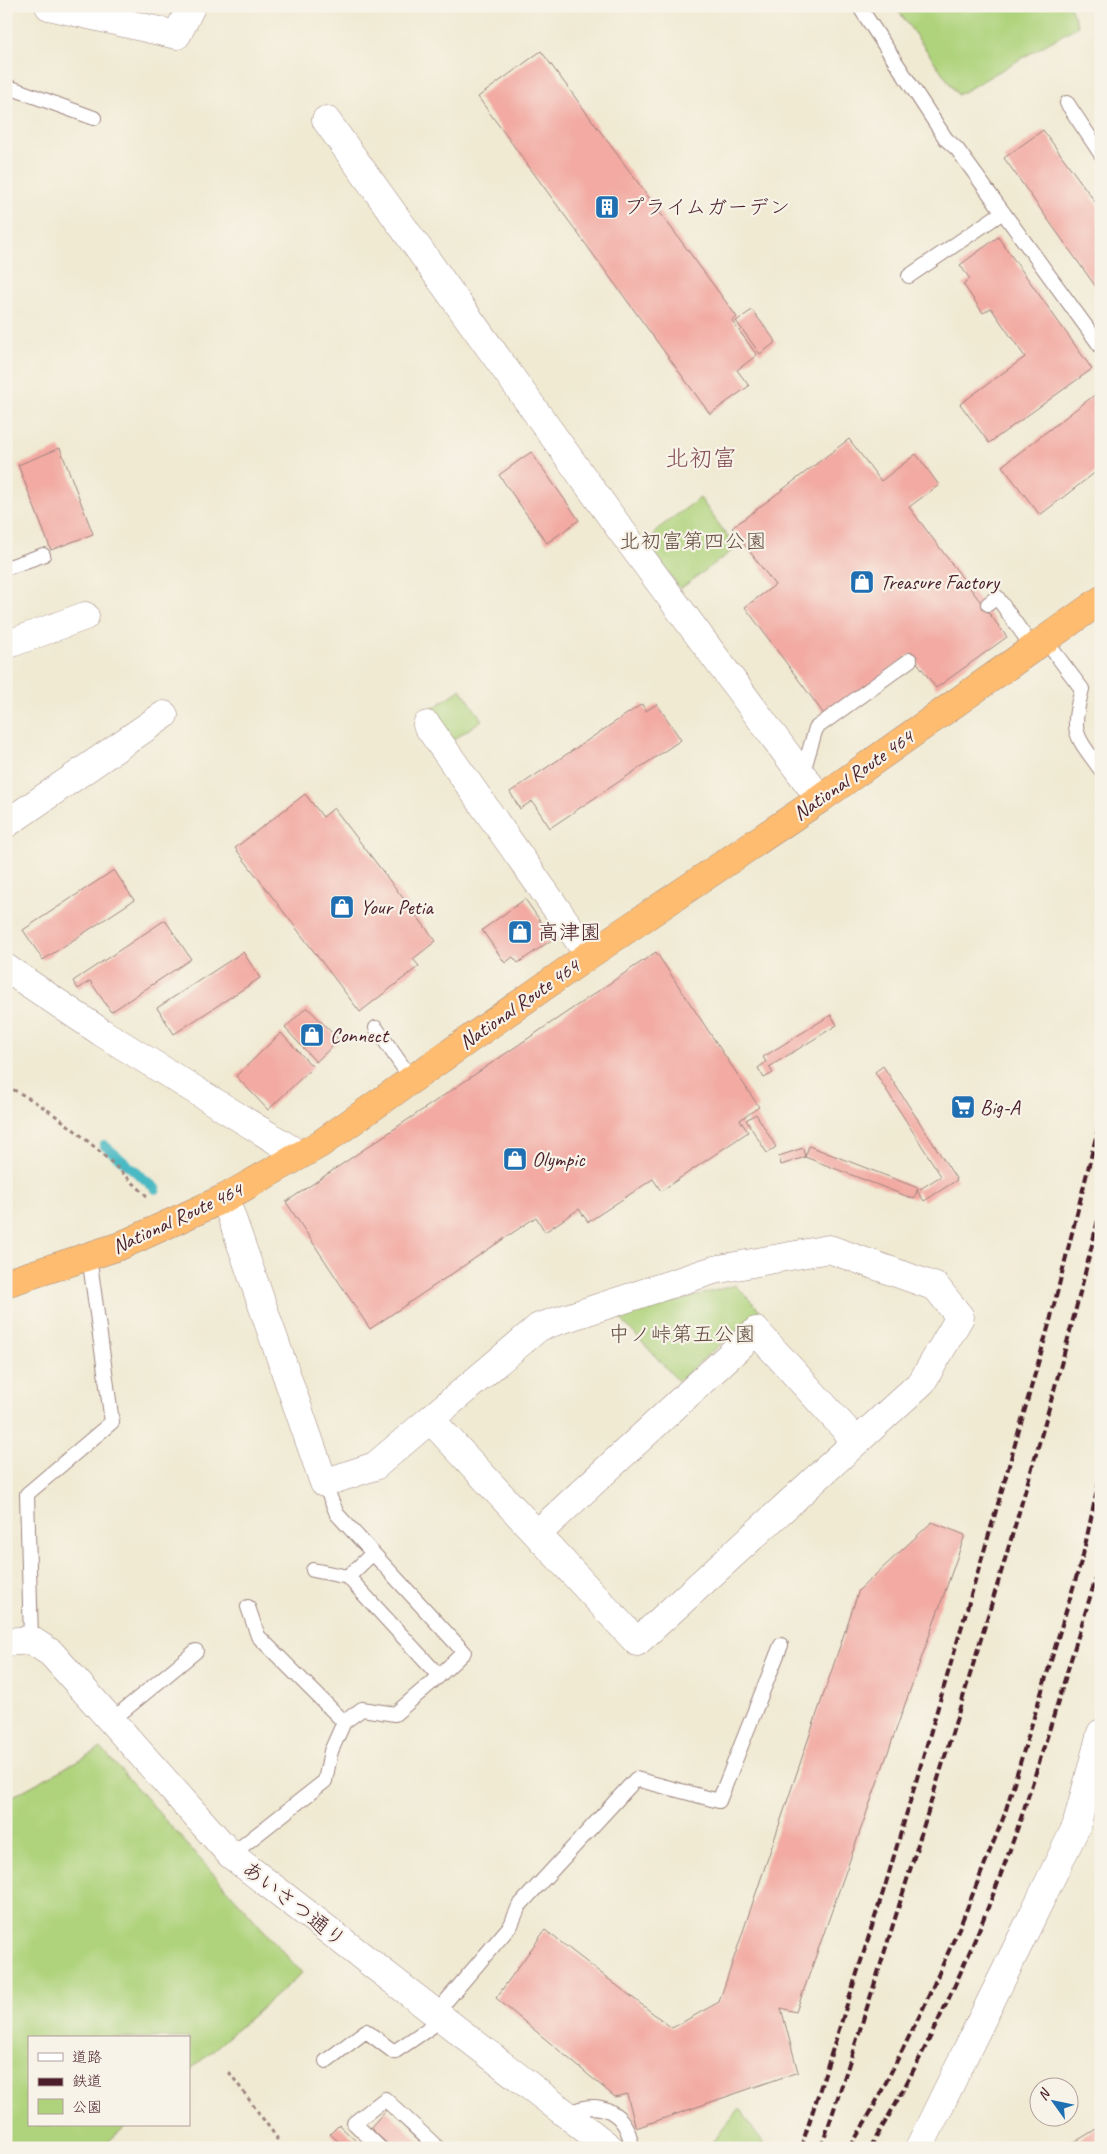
<svg xmlns="http://www.w3.org/2000/svg" width="1107" height="2154" font-family="Caveat,'Klee One',sans-serif">
<rect width="100%" height="100%" fill="#f7f3e8"/>
<filter id="ink" filterUnits="userSpaceOnUse"><feTurbulence type="fractalNoise" baseFrequency=".02" numOctaves="2"/><feDisplacementMap in="SourceGraphic" scale="10" xChannelSelector="R" yChannelSelector="G"/><feConvolveMatrix kernelMatrix="1 2 1 2 8 2 1 2 1" color-interpolation-filters="sRGB"/></filter>
<filter id="wash" filterUnits="userSpaceOnUse"><feTurbulence type="fractalNoise" baseFrequency=".0096" numOctaves="4" result="noise"/><feDisplacementMap in="SourceGraphic" scale="20" xChannelSelector="R" yChannelSelector="G"/><feGaussianBlur stdDeviation="1.12" result="paint"/><feColorMatrix in="noise" values="0 0 0 0 0 0 0 0 0 0 0 0 0 0 0 0 0 1.4 0 .05"/><feComposite in="paint" operator="in"/></filter>
<g filter="url(#wash)">
<rect width="100%" height="100%" fill="#f0ead3"/>
<path fill="#afd37c" stroke="#7c7954" d="M895,6H1070L1078,26L958,95Z
M700,498L736,548L680,589L651,548L656,530Z
M461,689L482,720L452,741L430,710Z
M735,1285L760,1310L678,1381L619,1317Z
M101,1748L302,1973L189,2071V2038H29V2125H127L101,2148H6V1800Z
M740,2108L766,2148H707Z"/>
<g fill="none" stroke-linecap="round" stroke-linejoin="round">
<path stroke="#4ab9c3" stroke-width="10" d="M104,1145L156,1189"/>
</g>
<g id="blocks">
<path fill="#f2aaa3" d="M541,51L737,317L732,321L757,355L737,370L749,386L710,414L478,97Z
M1043,130L1101,210V294L1004,158Z
M998,237L1092,369L989,443L960,404L1025,357L991,308L983,313L963,284L970,279L960,265Z
M752,310L776,342L760,354L736,321Z
M1101,390V468L1040,515L1002,466Z
M849,439L881,481L916,454L939,485L909,507L1007,637L936,688L911,654L826,717L745,607L775,585L732,528Z
M60,448L93,534L51,550L18,465Z
M531,452L579,520L547,543L499,475Z
M642,704L646,711L657,704L681,740L550,828L532,801L520,809L510,792Z
M305,794L323,817L334,808L436,941L413,959L419,966L360,1012L235,848Z
M114,870L134,900L43,960L23,930Z
M525,899L553,939L518,963L513,957L505,963L482,930Z
M165,920L191,959L111,1012L90,981L78,989L73,981Z
M243,952L260,978L174,1034L157,1008Z
M656,952L759,1107L740,1120L748,1132L661,1191L653,1179L588,1222L579,1209L545,1232L536,1217L370,1329L286,1202Z
M307,1007L339,1040L316,1062L285,1028Z
M831,1015L837,1025L769,1067L773,1073L764,1078L758,1068L766,1062L763,1057Z
M281,1033L313,1067L268,1110L236,1076Z
M883,1066L957,1180L924,1201L917,1191L941,1176L875,1072Z
M756,1114L776,1147L767,1153L746,1120Z
M809,1146L918,1188L914,1199L805,1157L781,1165L779,1156L803,1148L805,1157Z
M932,1522L965,1535L796,2012L781,2008L798,2072L636,2128L627,2094L615,2097L496,1998L545,1930L672,2028L719,2002L859,1590Z
M386,2110L426,2148H392L370,2128Z
M339,2125L363,2148H346L330,2134Z
M1101,2126V2148H1065Z"/>
</g>
</g>
<g filter="url(#ink)">
<use href="#blocks" fill-opacity="0" stroke="#9d847f" stroke-width="1"/>
<g fill="none" stroke-linecap="round" stroke-linejoin="round">
<defs>
<path id="lane" d="M859,6L946,139L957,149L1101,347
M6,86L94,118
M1067,103L1101,154
M909,276L1003,212
M6,568L43,555
M988,604L997,597L1033,648
M1045,640L1082,689C1070,734 1075,734 1101,770
M802,775L816,728L910,660
M376,1028L412,1080
M324,1483L337,1514L464,1652L439,1676
M348,1577L373,1553
M248,1607L258,1636L344,1722
M31,1640L27,1494L112,1422L89,1256
M112,1720L196,1651
M231,1855L325,1781L331,1751L344,1722L362,1709L395,1714L439,1676L348,1577L313,1570
M326,2061L366,2031L394,2052L431,2027L436,2013L511,1925L519,1906L636,1779L719,1801L781,1645
M567,2114C599,2098 627,2111 632,2148
M380,2148L354,2123L385,2099L438,2148"/>
<path id="street" d="M49,6L177,35L191,7
M326,120L623,533L820,799
M6,645L85,616
M427,725L589,955
M6,824L164,715
M6,968L101,1032L300,1155
M225,1198L324,1483L375,1466L539,1327L714,1270L829,1249L936,1287L960,1317L922,1382L637,1642L431,1420
M537,1534L756,1331L856,1441
M6,1642L31,1640L51,1653L231,1855L610,2148
M919,2148L1076,1827L1101,1733"/>
<path id="highway" d="M6,1283L120,1246L225,1198L320,1144L589,955L820,799L1101,600"/>
</defs>
<use href="#lane" stroke="#9d847f" stroke-width="16"/>
<use href="#street" stroke="#9d847f" stroke-width="29"/>
<use href="#highway" stroke="#9d847f" stroke-width="29"/>
<path stroke="#9d847f" stroke-width="3" stroke-dasharray="4 4" stroke-linecap="butt" d="M6,1086C62,1113 104,1155 149,1198
M229,2072L277,2138L275,2148"/>
<use href="#lane" stroke="#fff" stroke-width="14"/>
<use href="#street" stroke="#fff" stroke-width="28"/>
<use href="#highway" stroke="#fdbc70" stroke-width="28"/>
<path stroke="#4a1f2b" stroke-width="4" stroke-dasharray="8 4" stroke-linecap="butt" d="M801,2148L886,1883L1000,1497L1050,1321L1101,1117
M821,2148C871,2000 916,1850 962,1701C1012,1537 1062,1374 1101,1207
M850,2148L873,2108L921,2013L960,1926L1004,1816L1083,1555L1101,1472
M870,2148C931,2046 983,1930 1021,1818C1049,1734 1074,1648 1101,1562"/>
</g>
</g>
<defs>
<symbol id="building-square" viewBox="-11 -11 22 22"><rect x="-9" y="-9" width="18" height="18" rx="4" fill="#1f6fb2" stroke="#f7f3e8"/><path d="M-4-6H4V6H1V3H-1V6H-4ZM-2.5-4.3h1.7v1.8h-1.7ZM.8-4.3h1.7v1.8H.8ZM-2.5-1h1.7V.8h-1.7ZM.8-1h1.7V.8H.8Z" fill="#fff"/></symbol>
<symbol id="shop-square" viewBox="-11 -11 22 22"><rect x="-9" y="-9" width="18" height="18" rx="4" fill="#1f6fb2" stroke="#f7f3e8"/><path d="M-5-2.5h2.3a2.7 3.5 0 0 1 5.4 0H5L5.5 6h-11ZM-1.5-2.5h3a1.5 2.3 0 0 0-3 0Z" fill="#fff"/></symbol>
<symbol id="supermarket-square" viewBox="-11 -11 22 22"><rect x="-9" y="-9" width="18" height="18" rx="4" fill="#1f6fb2" stroke="#f7f3e8"/><path d="M-6-5.5h2.5l.6 2H6L4.5 2H-2.5L-4.4-4H-6ZM-1.5 3.2a1.3 1.3 0 1 0 .1 0ZM3 3.2a1.3 1.3 0 1 0 .1 0Z" fill="#fff"/></symbol>
</defs>
<g fill-rule="evenodd">
<use href="#building-square" x="593" y="193" width="28" height="28"/>
<use href="#shop-square" x="848" y="568" width="28" height="28"/>
<use href="#shop-square" x="328" y="893" width="28" height="28"/>
<use href="#shop-square" x="506" y="918" width="28" height="28"/>
<use href="#shop-square" x="298" y="1021" width="28" height="28"/>
<use href="#supermarket-square" x="949" y="1093" width="28" height="28"/>
<use href="#shop-square" x="501" y="1145" width="28" height="28"/>
</g>
<g text-anchor="middle" stroke-width="4.5" stroke-linejoin="round" paint-order="stroke">
<g font-size="21" fill="#4a1f2b" stroke="#f7f3e8" text-anchor="start">
<text x="624" y="214">プライムガーデン</text>
<text x="880" y="589">Treasure Factory</text>
<text x="360" y="914">Your Petia</text>
<text x="538" y="939">高津園</text>
<text x="330" y="1042">Connect</text>
<text x="980" y="1114">Big-A</text>
<text x="532" y="1166">Olympic</text>
</g>
<g font-size="21" fill="#634c3f" stroke="#f7f3e8">
<text x="693" y="548">北初富第四公園</text>
<text x="682" y="1341">中ノ峠第五公園</text>
</g>
<g font-size="21" fill="#4a1f2b" stroke="#f7f3e8">
<text transform="translate(853 775) rotate(-35)" y="7">National Route 464</text>
<text transform="translate(519 1004) rotate(-35)" y="7">National Route 464</text>
<text transform="translate(177 1218) rotate(-25)" y="7">National Route 464</text>
<text transform="translate(294 1904) rotate(38)" y="7">あいさつ通り</text>
</g>
<g font-size="24" fill="#855055" stroke="#f7f3e8">
<text x="701" y="466">北初富</text>
</g>
</g>
<rect width="1107" height="2154" fill="none" stroke="#f7f3e8" stroke-width="25"/>
<rect x="28" y="2036" width="162" height="90" fill="#f7f3e8" stroke="#b29e9c"/>
<rect x="38" y="2053" width="25" height="8" fill="#ffffff" stroke="#b29e9c"/>
<text x="72" y="2062" font-size="15" fill="#4a1f2b">道路</text>
<rect x="38" y="2078" width="25" height="8" fill="#4a1f2b" stroke="#b29e9c"/>
<text x="72" y="2086" font-size="15" fill="#4a1f2b">鉄道</text>
<rect x="38" y="2099" width="25" height="15" fill="#afd37c" stroke="#b29e9c"/>
<text x="72" y="2112" font-size="15" fill="#4a1f2b">公園</text>
<g transform="translate(1054 2102) rotate(303)"><circle r="24" fill="#f7f3e8" stroke="#b29e9c"/>
<path d="M0-4L9 19L0 12L-9 19Z" fill="#1f6fb2"/>
<text y="-8" font-size="14" font-weight="bold" text-anchor="middle" fill="#4a1f2b">N</text>
</g>
</svg>
